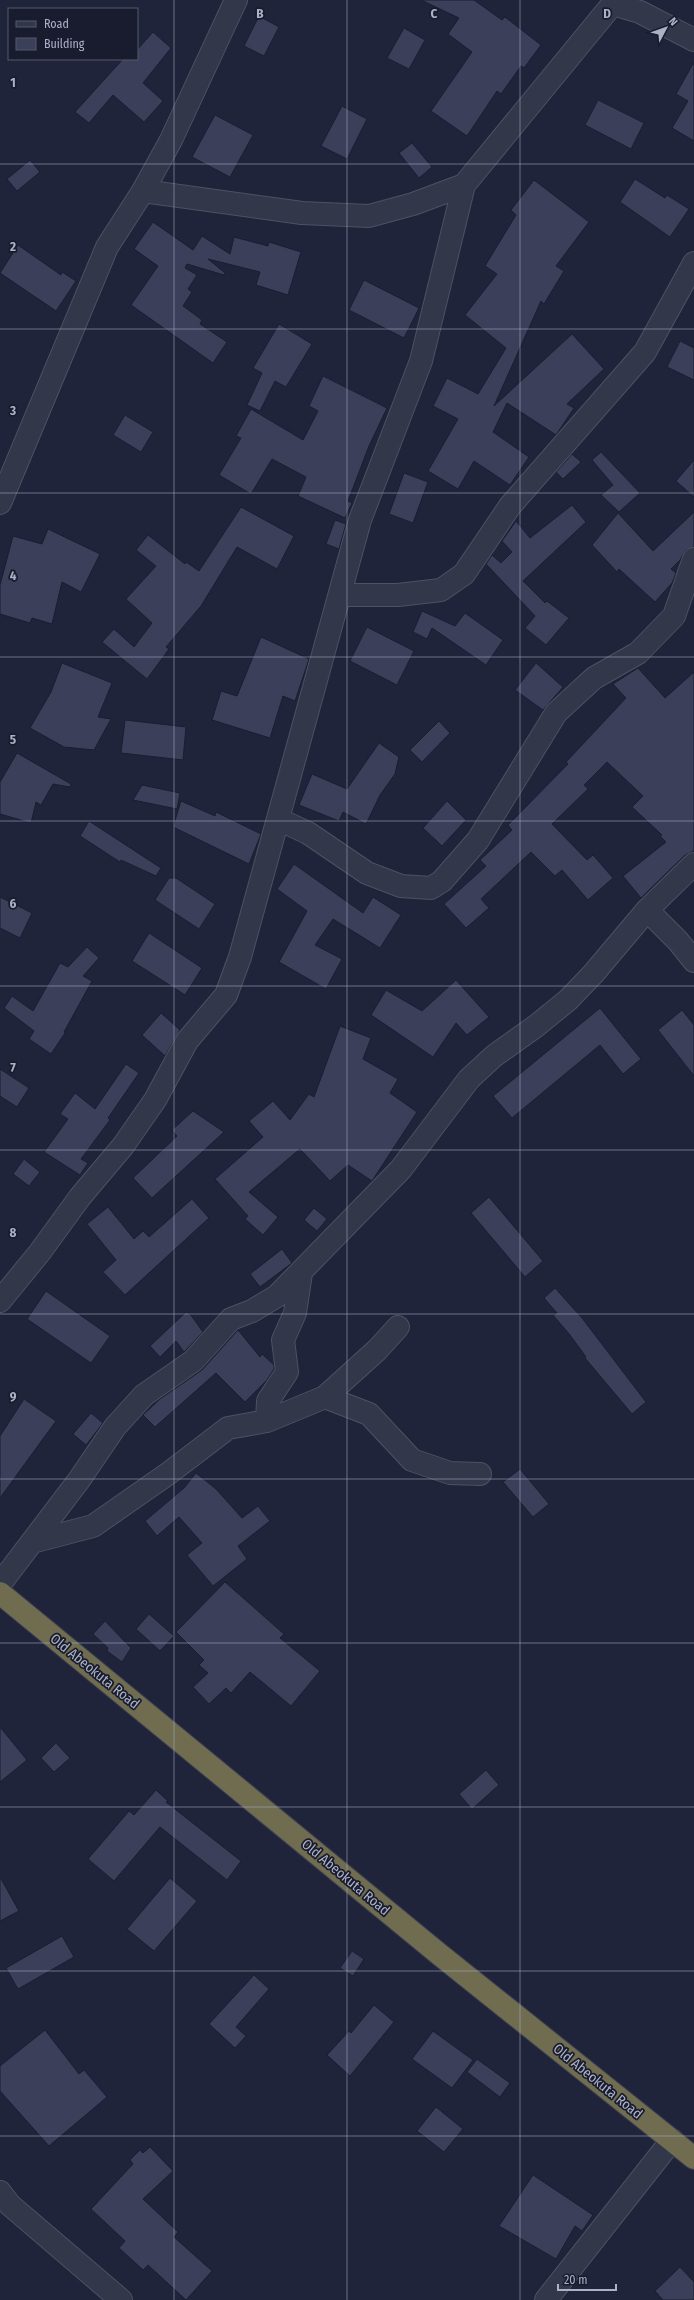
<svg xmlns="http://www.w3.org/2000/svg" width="694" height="2300" font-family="'Fira Sans Condensed',sans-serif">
<rect width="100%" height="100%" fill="#1f243a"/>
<path fill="#3b3f5a" stroke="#1a1e30" d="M421,0H474L502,20L505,17L541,45L524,68L521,66L501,94L497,91L467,136L431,111L472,52L448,34L459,18Z
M259,16L279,27L264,56L244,46Z
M404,28L425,40L409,69L387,58Z
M153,32L171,48L143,83L163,101L144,122L113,95L89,123L75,112L123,59H137V50Z
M694,62V141L672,128L688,101L676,94Z
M598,100L644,123L631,149L585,125Z
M342,106L367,119L347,159L321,146Z
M215,115L253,135L230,177L192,157Z
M412,143L432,167L419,178L399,153Z
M30,160L40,172L17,191L7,179Z
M635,179L665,198L667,195L689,209L670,237L620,202Z
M534,180L589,222L556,266L564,271L544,304L541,301L494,406L572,334L604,369L567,404L574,408L556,435L507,403L493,432L529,457L510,485L474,461L458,489L428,471L458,419L433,406L447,378L478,394L506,348L465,315L497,274L485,266L516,215L511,210Z
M153,222L193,250L202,236L230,254L234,237L268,246L269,242L301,252L288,295L256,285L260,272L208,259L225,273L224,275L187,264L185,268L197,275L188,289L192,292L183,306L202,320L200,324L227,342L213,363L131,305L158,266L134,249Z
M18,245L61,275L62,272L76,281L56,311L0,273Z
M364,280L419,308L404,338L349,310Z
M279,324L312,344L286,387L275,381L260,411L247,405L262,373L253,368Z
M680,341L694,348V380L667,367Z
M323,376L387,408L369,446L348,501L352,503L345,518L298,496L306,477L272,459L251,494L219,475L241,438L236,436L251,409L303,440L318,411L309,406Z
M125,415L153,432L141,452L113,435Z
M601,452L640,493L619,512L601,495L613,485L592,460Z
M572,454L581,462L563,479L556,472Z
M694,460V497L676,481Z
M404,473L428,482L413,523L389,514Z
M572,505L586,522L523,581L545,603L547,601L569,618L546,645L525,628L535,616L486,564L492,555L501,563L512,552L502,541L516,521L530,538Z
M241,507L294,536L277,569L237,547L201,606L166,647L169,649L147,679L102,642L114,629L134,647L152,623L126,599L156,566L136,550L148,535L185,564L186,562L199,571Z
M694,512V547L686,550L680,560L671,569L676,573L672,583L655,602L619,569L617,572L592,545L618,513L653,551Z
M335,520L346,524L339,549L326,544Z
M48,529L100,554L81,592L62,582L52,624L32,618L30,623L0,614V585L13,536L42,544Z
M422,611L455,626L465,613L503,640L486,665L432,628L427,639L413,632Z
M367,627L414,651L397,685L350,661Z
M261,637L309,659L295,701L283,696L270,738L212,720L221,691L237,696Z
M62,663L112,683L98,717L111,719L94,750L64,747L30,728L51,692Z
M536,663L563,687L543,710L515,690Z
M638,668L665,698L694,672V851L685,855L641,898L623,876L666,842L660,836L662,835L632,807L643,796L607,762L584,785L588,789L552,824L587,860L593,855L613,878L588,900L562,870L555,876L531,852L481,899L489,908L466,928L444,904L486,866L480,860L512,830L508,825L568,764L566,762L626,698L613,684Z
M125,720L186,727L183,760L121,753Z
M439,721L450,733L422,762L410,750Z
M379,743L399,757L395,774L380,795L366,824L343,812L339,821L299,805L312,774L347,789Z
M17,753L71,784L70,787L53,784L41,805L36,802L31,823L0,814V782Z
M142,785L180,793L177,809L133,800Z
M181,801L215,816L216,812L261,834L249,864L173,827Z
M447,801L466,820L442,846L423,828Z
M89,821L161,868L156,876L121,860L120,862L80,836Z
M294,864L363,913L373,897L401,915L380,948L333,919L315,945L342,959L326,989L279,962L307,911L277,889Z
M169,878H176L215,904L199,929L155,900Z
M0,897L32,913L20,938L0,928Z
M149,933L202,968L185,995L132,961Z
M87,947L99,958L83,976L92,981L64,1032L65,1033L51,1054L29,1039L34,1031L4,1008L12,996L33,1011L60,963L68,967Z
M456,980L489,1017L467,1035L456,1023L433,1057L371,1015L386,990L422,1011Z
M600,1008L641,1059L623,1074L600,1045L512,1118L493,1096Z
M682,1010L694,1025V1076L658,1030Z
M161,1013L180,1030L165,1056L142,1035Z
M340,1026L371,1038L363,1059L398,1079L390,1093L417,1112L372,1181L348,1165L330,1181L300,1149L249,1192L278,1217L263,1235L245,1219L248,1216L215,1179L263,1137L249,1121L273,1101L290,1120L309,1094L314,1097Z
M126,1064L139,1073L108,1118L110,1120L81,1159L88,1163L80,1175L44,1152L68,1119L60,1114L75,1093L95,1109Z
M0,1069L29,1088L17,1107L0,1096Z
M193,1111L224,1132L152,1198L133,1178L177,1136L172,1130Z
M24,1159L40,1172L29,1186L13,1174Z
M489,1197L543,1261L525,1277L471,1213Z
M192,1199L209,1218L125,1295L103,1272L116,1260L87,1224L108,1207L134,1239L143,1231L149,1237Z
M314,1208L327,1219L317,1231L304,1220Z
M282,1249L292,1263L260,1287L250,1274Z
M555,1288L582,1318L646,1402L632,1414L585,1358L586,1357L570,1335L553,1315L557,1313L544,1298Z
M46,1291L110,1336L91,1363L27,1319Z
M186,1312L190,1314L203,1332L184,1352L176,1341L160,1357L150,1346Z
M238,1330L260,1357L262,1354L274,1365V1369L267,1380L245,1402L216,1373L155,1427L143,1415L160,1399L202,1370Z
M24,1399L56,1421L0,1498V1436Z
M91,1413L103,1423L86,1445L73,1434Z
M520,1469L549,1504L533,1517L503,1482Z
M196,1473L216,1489L242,1518L258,1506L270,1521L238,1546L247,1559L213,1586L187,1555L202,1543L179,1517L157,1536L145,1521L184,1488Z
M225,1582L284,1634L280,1638L320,1671L291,1706L250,1672L231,1693L226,1688L209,1704L193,1687L208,1673L199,1665L204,1660L176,1632Z
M149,1614L174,1636L160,1651L136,1629Z
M105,1621L131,1648L122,1662L107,1651L108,1648L93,1634Z
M0,1727L27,1760L0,1782Z
M56,1743L70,1758L54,1772L41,1758Z
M486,1770L499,1785L472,1809L459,1794Z
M156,1790L168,1801L166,1802L241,1861L227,1880L160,1827L114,1881L88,1859L129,1811L134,1815Z
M0,1877L19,1911L0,1921Z
M170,1878L197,1901L154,1951L127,1929Z
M62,1936L74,1957L18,1989L6,1968Z
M352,1951L364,1959L353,1976L340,1968Z
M254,1975L269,1989L236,2027L246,2036L235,2048L209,2024Z
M374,2005L394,2022L350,2076L327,2055L349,2031L351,2033Z
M45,2030L79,2074L84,2070L107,2097L49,2146L0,2091V2066Z
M433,2031L473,2060L452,2088L412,2059Z
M477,2059L510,2083L500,2097L467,2072Z
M436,2107L463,2129L444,2152L417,2131Z
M150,2147L173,2171L143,2199L178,2232L174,2237L212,2271L186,2300L148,2265L143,2270L119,2248L125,2241L91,2209L133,2164L130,2160L140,2150L143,2153Z
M533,2175L593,2215L582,2231L575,2226L556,2259L499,2226Z
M680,2267L694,2282V2300H663L655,2291Z"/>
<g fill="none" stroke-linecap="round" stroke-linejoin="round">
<defs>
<path id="minor" d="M613,4L640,12L694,40
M143,191L302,213L369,216L413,204L464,185L616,0
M0,503L107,247L143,191L171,140L236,0
M340,595H398L441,590L464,574L510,506L645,352L694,263
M278,819L308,833L367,873L401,886L431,888L442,881L478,840L556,713L594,678L638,653L674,616L694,559
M647,910L678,941L694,961
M0,1301L40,1252L80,1197L123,1146L155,1100L187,1041L226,995L240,957L360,520L421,361L464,185
M325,1397L369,1414L412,1460L450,1473L480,1474
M267,1421L268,1401L287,1372L283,1340L295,1313L301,1273
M32,1542L93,1526L169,1473L228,1428L267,1421L325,1397L377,1350L398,1327
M0,1584L79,1480L115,1427L144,1395L193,1361L231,1319L252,1311L277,1296L401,1169L469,1079L494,1056L536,1026L568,1000L593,974L647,910L694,864
M0,2192L10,2205L121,2300
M546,2300L672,2140"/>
<path id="highway" d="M0,1593L439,1954L694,2158"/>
</defs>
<use href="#minor" stroke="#4d5164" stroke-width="24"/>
<use href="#highway" stroke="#3a3e51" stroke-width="24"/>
<use href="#minor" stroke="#33374a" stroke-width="22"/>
<use href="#highway" stroke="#706c4f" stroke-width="22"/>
</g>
<path fill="none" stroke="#adb1c6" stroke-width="1" stroke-opacity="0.55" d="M174,0V2300M347,0V2300M520,0V2300M0,164H694M0,329H694M0,493H694M0,657H694M0,821H694M0,986H694M0,1150H694M0,1314H694M0,1479H694M0,1643H694M0,1807H694M0,1971H694M0,2136H694"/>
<g text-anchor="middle" stroke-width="3.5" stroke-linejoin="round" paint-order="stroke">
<g font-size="14" fill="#adb1c6" stroke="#181c2e">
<text transform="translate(95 1671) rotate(39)" y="5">Old Abeokuta Road</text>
<text transform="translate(346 1877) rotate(40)" y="5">Old Abeokuta Road</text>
<text transform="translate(598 2081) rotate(39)" y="5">Old Abeokuta Road</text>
</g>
</g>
<g font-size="13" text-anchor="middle" font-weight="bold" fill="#adb1c6" stroke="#181c2e" stroke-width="3.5" stroke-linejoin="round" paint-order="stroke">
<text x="260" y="18">B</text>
<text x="434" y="18">C</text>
<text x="607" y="18">D</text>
<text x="13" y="87">1</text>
<text x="13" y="251">2</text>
<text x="13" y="415">3</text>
<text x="13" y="580">4</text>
<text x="13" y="744">5</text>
<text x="13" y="908">6</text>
<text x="13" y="1072">7</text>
<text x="13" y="1237">8</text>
<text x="13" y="1401">9</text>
</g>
<rect x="8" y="8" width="130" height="52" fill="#181c2e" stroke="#54586b"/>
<rect x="16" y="21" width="20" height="6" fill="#33374a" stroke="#54586b"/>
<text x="44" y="28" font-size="12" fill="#adb1c6">Road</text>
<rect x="16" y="38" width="20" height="12" fill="#3b3f5a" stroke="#54586b"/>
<text x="44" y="48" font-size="12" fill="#adb1c6">Building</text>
<g transform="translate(666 28) rotate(49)" stroke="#181c2e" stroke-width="3" paint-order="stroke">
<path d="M0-3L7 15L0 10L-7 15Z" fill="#adb1c6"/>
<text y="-6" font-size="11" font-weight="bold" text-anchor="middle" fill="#adb1c6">N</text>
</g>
<path d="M558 2284v6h58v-6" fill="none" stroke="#adb1c6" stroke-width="2"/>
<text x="564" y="2284" font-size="12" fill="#adb1c6" stroke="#181c2e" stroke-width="3" paint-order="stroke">20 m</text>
</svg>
